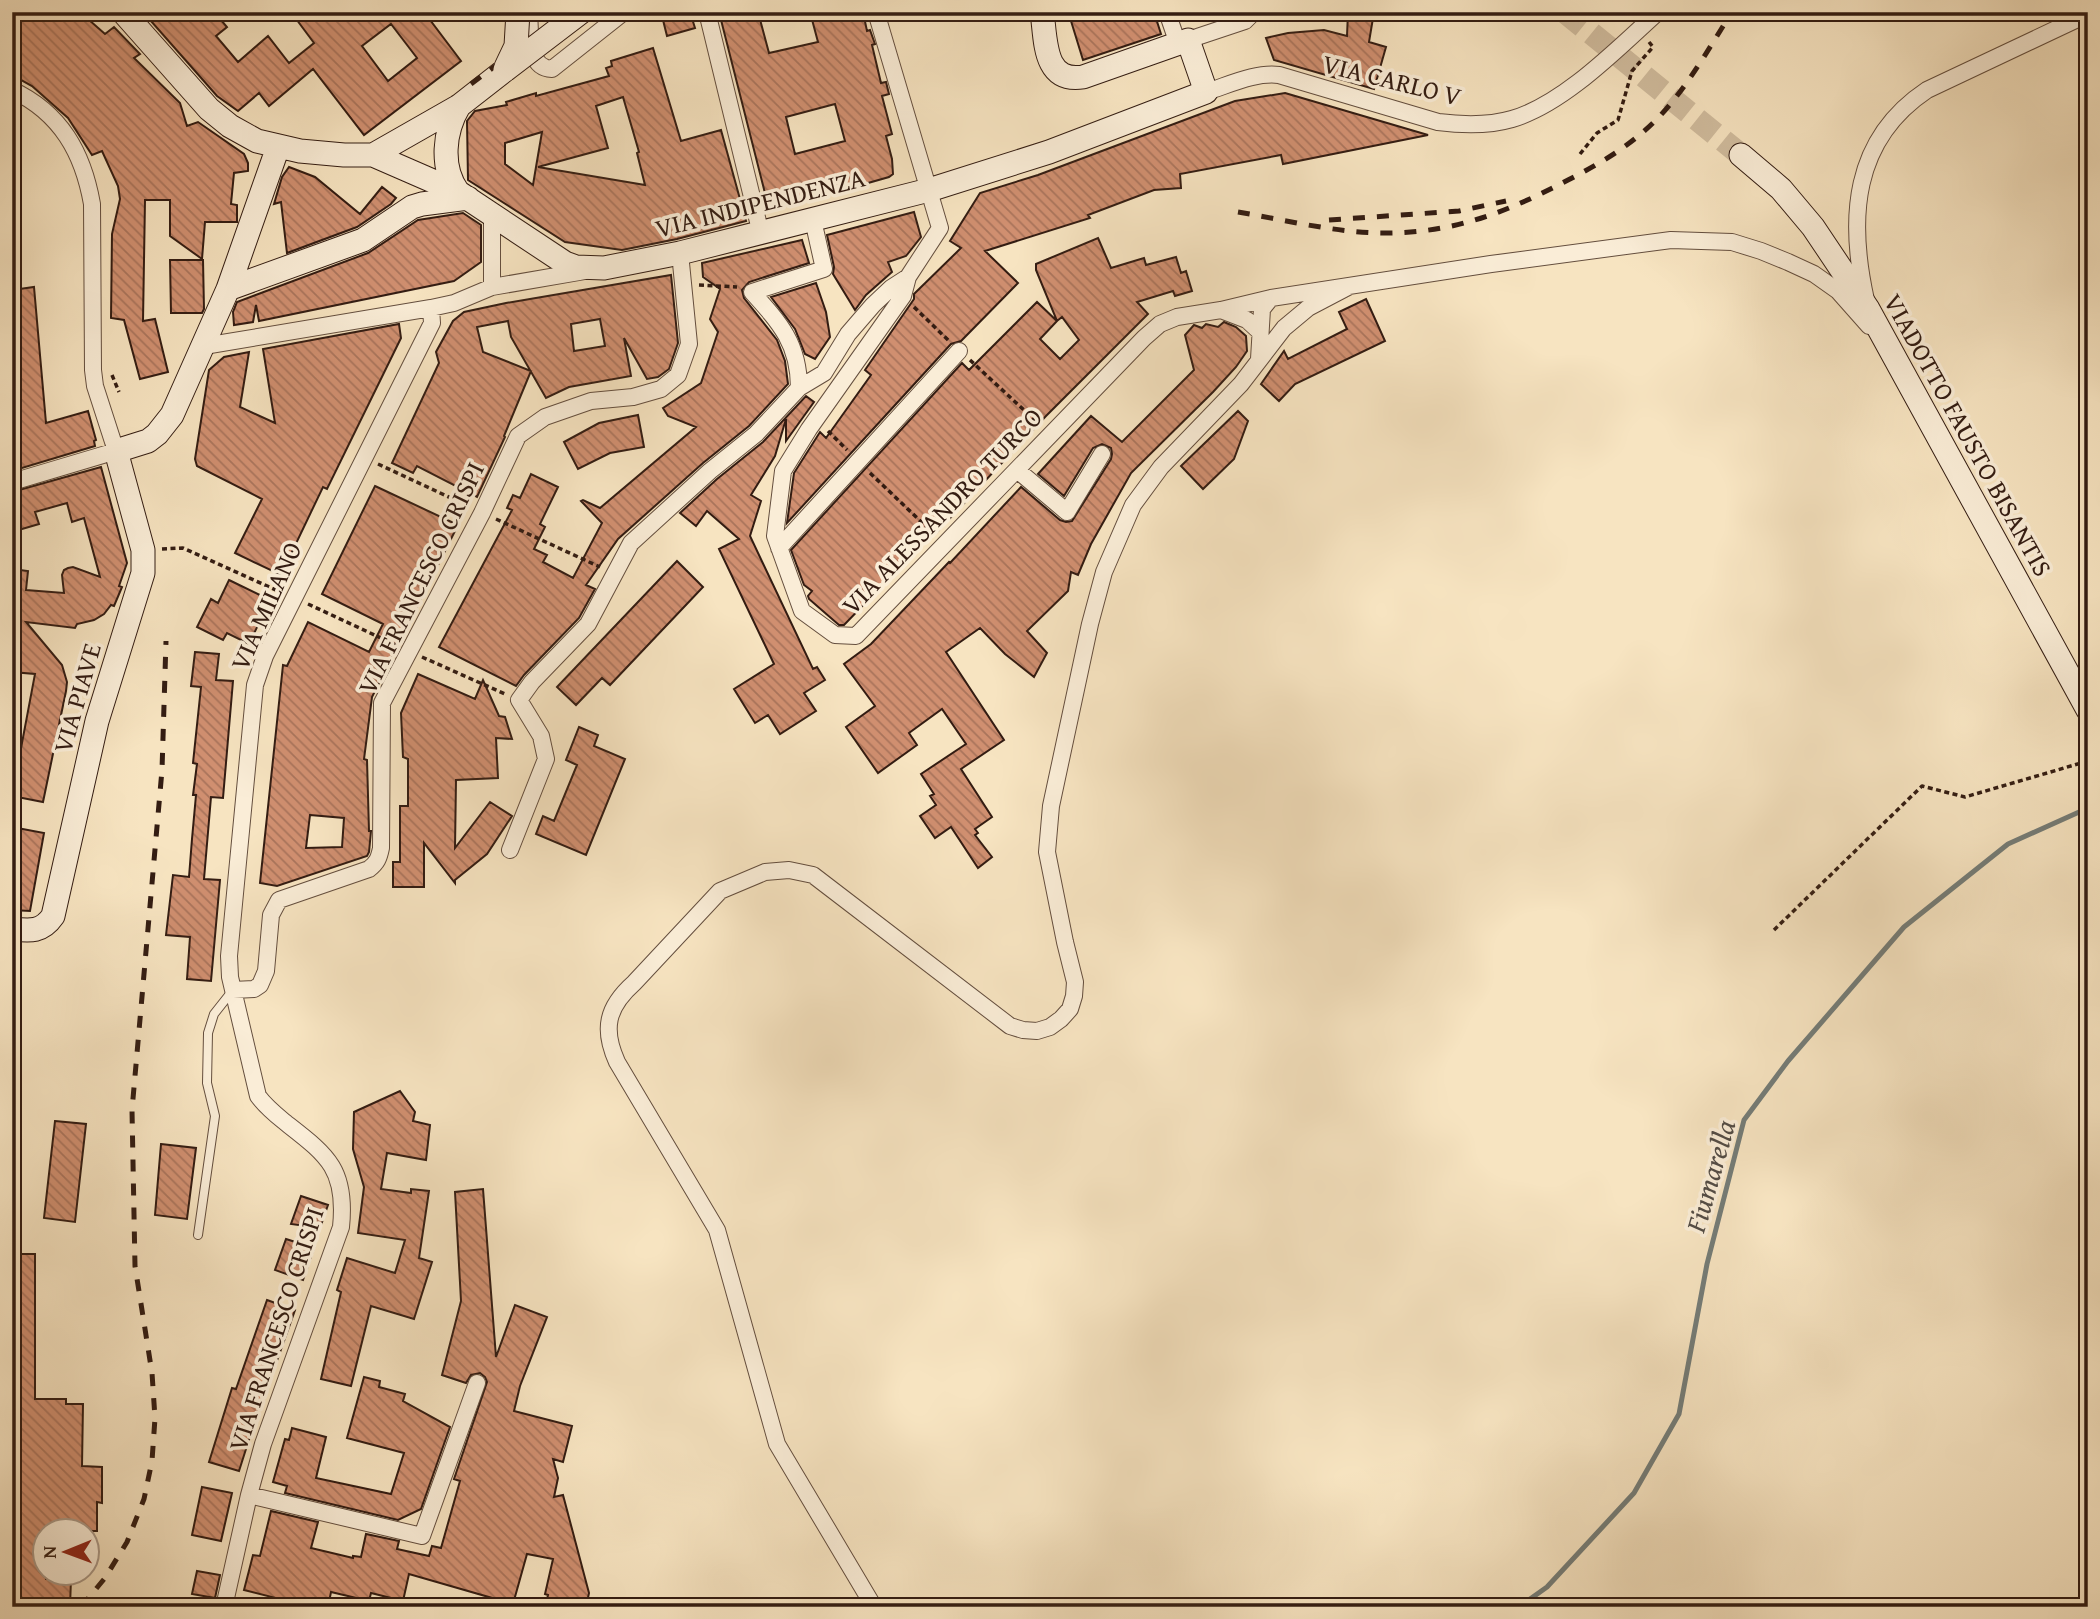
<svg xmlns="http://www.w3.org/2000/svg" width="2100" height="1619" font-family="'Gentium Book Plus',serif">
<defs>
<pattern id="building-back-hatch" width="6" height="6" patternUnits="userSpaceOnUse" patternTransform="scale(1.75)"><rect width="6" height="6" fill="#d08f70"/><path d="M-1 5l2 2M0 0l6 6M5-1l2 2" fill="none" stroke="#a9745b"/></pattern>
</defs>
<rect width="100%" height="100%" fill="#f7e4c1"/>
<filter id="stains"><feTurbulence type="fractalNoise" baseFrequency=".00286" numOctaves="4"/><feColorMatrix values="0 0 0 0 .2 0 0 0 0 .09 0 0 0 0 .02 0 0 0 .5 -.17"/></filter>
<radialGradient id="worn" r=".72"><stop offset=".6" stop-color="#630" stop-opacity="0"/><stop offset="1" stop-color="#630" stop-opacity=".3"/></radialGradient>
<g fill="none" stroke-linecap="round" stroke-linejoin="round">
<path stroke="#747c77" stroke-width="5" d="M1519,1607L1547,1587L1634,1493L1679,1414L1707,1264L1744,1120L1788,1061L1904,927L2008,844L2088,808"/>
</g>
<path fill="url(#building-back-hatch)" stroke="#331c12" stroke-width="2" fill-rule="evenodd" d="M21,12H80L105,34L114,27L140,54L134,58L180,103L187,126L198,122L244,154L248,163V171L234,173L231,204L237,205V222H205L202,259L170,236V200H145L143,321L155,319L168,372L140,379L124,320L111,318L112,234L120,199L118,186L102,151L92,155L68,118L32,86L12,75V34Z
M143,12H230L221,20L227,27L216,36L238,62L268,36L289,63L314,43L291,12H424L461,61L364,135L313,69L269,106L259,93L238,111L217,96ZM391,24L417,58L388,81L362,46Z
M661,12H690L695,28L667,36Z
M719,12H758L769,53L818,42L810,12H863L867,31L870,30L875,44L872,45L881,83L886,82L889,94L882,96L892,134L886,136L892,159L893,174L889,177L791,205L790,199L768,205ZM835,104L845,141L795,154L786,117Z
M1099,12H1154L1161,34L1083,60L1071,21Z
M1348,12H1374L1369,42L1386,47L1374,89L1274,60L1266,38L1288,33L1324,30L1347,36Z
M653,48L681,141L721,130L746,221L677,239L622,250L565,242L468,180L467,121L475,111L507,105L506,102L536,93V96L609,76L606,68L612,66L611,61ZM623,97L639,152L637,153L645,185L538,167L608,148L596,106ZM542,132L536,167L533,185L505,164V143Z
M1285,93L1428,135L1283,164L1281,155L1180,174L1181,188L1154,190L1088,215L1090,218L985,251L1018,283L961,341L951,344L787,523L794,473L820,432L826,438L871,375L865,370L914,299V294L961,248L950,241L980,193L1038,175L1235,101Z
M289,167L315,177L360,214L382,187L396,198L391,204L357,227L287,253L281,202L274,204L282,177Z
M914,212L921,237L906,256L888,262L892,272L866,295L855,310L833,274L834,267L827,235Z
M463,213L481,225V262L454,281L259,321L256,305L253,322L234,325L233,312L237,302L368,253L418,220Z
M1098,238L1111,268L1144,258L1146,265L1176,257L1181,273L1186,271L1192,291L1175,296L1173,291L1137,302L1148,314L1046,416L937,532L935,531L844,625H839L809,599L808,596L812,591L804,585L791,550L962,363L969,370L1037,302L1057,321L1040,339L1060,359L1079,340L1062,317L1057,321L1036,270V264Z
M802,240L809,263L749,282L742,290L744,298L777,340L785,361L788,384L749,426L703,463L618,539L586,585L595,589L579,618L524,675L516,686L439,647L512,510L507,508L513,495L520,498L531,474L558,487L540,524L545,527L534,549L547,555L543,562L573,578L602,523L581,501L583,500L600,508L696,427L668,416L663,408L701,383L718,332L710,319L720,289L703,277L702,263Z
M170,260H203L204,309L202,313H171Z
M671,275L678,343L669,369L658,377L647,379L624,338L631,376L569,387L546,398L511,337L508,321L477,327L483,352L531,371L504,436L505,437L477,497L417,466L413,473L392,463L439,363L436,352L453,321L464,312L506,303ZM600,319L605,346L574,351L571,324Z
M816,283L826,312L830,337L815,359L805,354L795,329L771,297Z
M34,287L46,423L88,411L96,440L94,441L95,446L12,471V433L20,430L12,349V290Z
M1366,299L1385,341L1295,384L1279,401L1261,384L1284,351L1288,359L1347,329L1339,312Z
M1224,322L1236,327L1246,336L1247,351L1236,367L1213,392L1131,473L1091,544L1078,575L1071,572L1068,591L1027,631L1047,653L1034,677L1005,654L980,628L946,652L1004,740L961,769L992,817L975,829L978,833L975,835L992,857L978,868L951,827L935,838L920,816L936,805L930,796L934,794L921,774L966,744L942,709L909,733L917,745L878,773L846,727L875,706L844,664L871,644L949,562L950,563L1021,487L1060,520L1066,522L1072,521L1111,459L1112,454L1111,448L1102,444L1093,448L1064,496L1038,474L1091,416L1122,442L1194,370L1185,335L1194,325L1202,328L1206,324L1218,327Z
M399,324L401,338L327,489L323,487L281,575L235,553L262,499L197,466L195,459L209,370L224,357L249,352L240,407L275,423L263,349Z
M806,396L814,402L786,441V419L775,456L751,495L761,501L750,536L813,669L817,667L825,680L804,693L816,711L780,734L768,715L755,723L734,689L774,664L719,549L739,539L707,511L696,526L680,513L717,479L763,442Z
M1238,411L1248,421L1234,459L1203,489L1181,466Z
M638,415L644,447L610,453L578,469L564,442L599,423Z
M101,467L127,563L119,586L122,587L114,606L111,605L104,614L94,620L77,624L75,628L26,622L62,665L67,682L66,691L43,802L12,796L35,674L12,672V569L28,571L26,590L64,593L62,575L64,570L68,568L73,567L100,577L84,518L72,522L67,503L35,512L39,524L12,532V492Z
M375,486L458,525L372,697L364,759L367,760L369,831H371L369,852L367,856L277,886L260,883L283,665L287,666L308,622L369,652L383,624L322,594ZM310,815L344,818L342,847L306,848Z
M677,561L703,587L610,685L602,678L576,705L557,687Z
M229,580L270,600L249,644L227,633L223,640L197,627L211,599L218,603Z
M195,652L219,654L216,680L233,681L223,798L211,797L204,879L220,880L211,981L187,979L190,937L166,935L173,875L189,877L192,839L196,795H193L197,764L193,763L201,687L191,686Z
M418,674L475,699L483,680L499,716L505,717L512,739L496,738L498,778L456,780L455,848L490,802L512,816L487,854L455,880V883L424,843V887H393V862H400V806H408V759L403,757L401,713Z
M579,727L598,735L594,746L625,759L586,855L536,834L543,816L554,821L577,765L566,760Z
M12,827L44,833L30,911L12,910Z
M400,1091L415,1112L413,1121L430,1125L426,1160L387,1153L381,1189L411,1193V1189L429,1191L419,1258L432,1262L414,1319L371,1306L351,1386L321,1379L341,1292L337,1290L347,1258L395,1273L405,1240L358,1233L364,1187L353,1149L354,1112Z
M55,1121L86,1124L75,1222L44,1218Z
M161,1144L196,1148L187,1219L155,1215Z
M483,1189L496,1357L515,1305L547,1317L520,1386L514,1411L572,1426L563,1462L553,1459L558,1478L554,1497L563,1495L589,1593L586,1607H550V1605L546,1604L548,1595L545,1594L553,1559L527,1554L513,1604L409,1574L403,1601L371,1593L369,1601L331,1592L328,1607H311L244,1590L253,1555L260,1556L271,1511L318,1522L311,1548L353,1558V1556L361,1557L366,1534L399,1541L397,1549L429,1556L432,1546L441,1548L460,1481L454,1479L487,1382L485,1377L480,1373L471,1375L466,1383L442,1375L461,1301L455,1192Z
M301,1196L328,1205L320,1228L291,1224Z
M286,1239L314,1248L303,1280L275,1270Z
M15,1254H35V1399H66V1404H83L82,1466L102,1467V1503L97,1502V1531H46V1579H71L70,1607H12V1262H15Z
M267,1300L295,1310L269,1383H267L239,1471L209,1462L232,1388L236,1389Z
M364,1377L380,1381L379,1387L405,1394L403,1401L450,1427L421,1509L398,1520L285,1493L287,1486L273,1482L285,1439L289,1440L292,1428L326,1437L316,1478L391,1494L404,1453L347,1438Z
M202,1487L232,1493L221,1541L192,1535Z
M197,1571L220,1575L215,1598L192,1594Z"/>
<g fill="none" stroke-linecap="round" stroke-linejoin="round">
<path stroke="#d0bc9e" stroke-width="23" stroke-dasharray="23 11" stroke-linecap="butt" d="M1565,12L1741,155"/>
<defs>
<path id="lane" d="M198,1235L215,1116L207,1083L208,1033L214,1014L233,990"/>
<path id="street" d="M529,12C531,32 526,68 552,69L624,12
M707,12L761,234
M876,12L940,228L908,277L903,296L809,429L783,471L775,536L802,611L835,635L856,636L1144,338L1160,324L1177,317L1221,310L1271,298L1491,264L1671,240L1732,242L1761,251L1788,262L1814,274L1838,291L1869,326
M1167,12L1178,44
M1188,40L1245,21L1254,12
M12,90C61,113 83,153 92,204L93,370L95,386L116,451L12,482
M1206,92C1229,85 1255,72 1279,75L1438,122C1462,125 1488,126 1512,119C1564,104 1618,48 1658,12
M492,287V213
M1866,300C1848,219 1852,140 1927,90L2088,14
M1221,310L1247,320L1260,332
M204,346L431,308L454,303L492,287L585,271
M1259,359L1262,309L1271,298
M799,388C799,344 780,323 752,292L824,269L813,220
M1017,470L1067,512L1102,454
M779,548L959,351
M510,850L546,759L541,736L519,700L532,682L588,624L631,543L710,471L756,434L799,388L824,373L848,334L873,305L891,288L908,277
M233,990L254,989L260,985L266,971L271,915L279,900L369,869C377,863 379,858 381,848L382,703L482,513L518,436L545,417L591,401L633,397L661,389L678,375L689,344L680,253
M249,1495L422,1536L477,1383
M224,1607L249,1495L263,1444L341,1227C347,1169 327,1155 286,1123C275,1114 266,1107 258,1096L230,977L229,956L255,685L265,656L432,323L431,308
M874,1607L777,1444L717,1230L617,1062C602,1029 607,1007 634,983L720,891L765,872L789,870L813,875L1010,1026L1023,1030L1037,1031L1050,1027L1061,1019L1070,1009L1074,996L1075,982L1065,942L1047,852L1051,806L1090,624L1104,572L1133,505L1161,467L1241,384L1284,328L1308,308L1348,287"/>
<path id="secondary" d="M123,12L209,109L230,126L257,141L300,151L344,155H373L459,106L505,70
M373,155L458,192L565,263L576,267L604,268L680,253L929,190L1049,152L1206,92L1188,40L1083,77C1043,83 1046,40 1042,12
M1741,155L1781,189L1813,227L1868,309L2088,710
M458,192C440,167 444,131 459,106
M228,289L278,147
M12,929C31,931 42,932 53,916L97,721L143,573V550L116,451L148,441L157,434L172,415L228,289L363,240L412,207L422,204L468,198"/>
</defs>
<use href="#lane" stroke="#644e3e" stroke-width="10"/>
<use href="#street" stroke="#644e3e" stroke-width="18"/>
<use href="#secondary" stroke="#331c12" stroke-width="25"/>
<path stroke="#331c12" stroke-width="3.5" stroke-dasharray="5 3.5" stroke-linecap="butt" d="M1580,154L1597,133L1618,120L1632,71L1653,47L1649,42
M699,285L737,287
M914,307L949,341
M970,360L1039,424
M112,375L119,392
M828,431L847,450
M378,464L466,505
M870,473L933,533
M496,519L600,567
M162,549L183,548L278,591
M308,604L396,645
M422,657L505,694
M1774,930L1922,786L1965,797L2088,761"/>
<use href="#lane" stroke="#faedd7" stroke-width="8"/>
<use href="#street" stroke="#faedd7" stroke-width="16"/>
<use href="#secondary" stroke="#faedd7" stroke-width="23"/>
<path stroke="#331c12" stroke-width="5" stroke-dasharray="12 12" stroke-linecap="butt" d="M471,84L568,12
M1238,212C1286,220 1336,233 1385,233C1455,233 1507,212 1568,180C1601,163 1632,145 1659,117C1688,86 1709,48 1732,12
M1329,220L1459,211L1506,201
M81,1607L105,1578L127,1542L144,1499L152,1461L155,1418L152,1373L135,1266L132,1110L162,770L166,641"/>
<defs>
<path id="secondary-bridge" d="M506,67L516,46L518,12
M505,70L581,12"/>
</defs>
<use href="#secondary-bridge" stroke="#331c12" stroke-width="25" stroke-linecap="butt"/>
<use href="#secondary-bridge" stroke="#faedd7" stroke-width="23"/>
</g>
<g text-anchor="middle" stroke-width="7" stroke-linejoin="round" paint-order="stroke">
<g font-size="26" fill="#331c12" stroke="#faedd7">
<text transform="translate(1392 80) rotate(14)" y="9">VIA CARLO V</text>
<text transform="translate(760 203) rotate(-14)" y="9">VIA INDIPENDENZA</text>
<text transform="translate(1968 435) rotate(61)" y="9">VIADOTTO FAUSTO BISANTIS</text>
<text transform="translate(942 511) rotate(-46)" y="9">VIA ALESSANDRO TURCO</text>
<text transform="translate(421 578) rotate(-64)" y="9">VIA FRANCESCO CRISPI</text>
<text transform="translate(266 606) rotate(-66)" y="9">VIA MILANO</text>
<text transform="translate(77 698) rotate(-74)" y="9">VIA PIAVE</text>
<text transform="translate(276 1329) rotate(-72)" y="9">VIA FRANCESCO CRISPI</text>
</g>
<g font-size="28" font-style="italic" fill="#534c45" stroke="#faedd7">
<text transform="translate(1710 1176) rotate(-74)" y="10">Fiumarella</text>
</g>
</g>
<rect width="2100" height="1619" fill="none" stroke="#f7e4c1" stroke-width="42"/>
<rect x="14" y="14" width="2072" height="1591" fill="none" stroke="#331c12" stroke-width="3.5"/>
<rect x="21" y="21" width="2058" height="1577" fill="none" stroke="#331c12" stroke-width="2"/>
<g transform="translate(66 1552) rotate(269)"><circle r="33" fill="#faedd7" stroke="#aa9988" stroke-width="2"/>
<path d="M0-5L12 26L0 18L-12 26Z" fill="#8f2418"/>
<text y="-10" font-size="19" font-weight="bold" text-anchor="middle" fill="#331c12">N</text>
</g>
<rect width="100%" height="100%" filter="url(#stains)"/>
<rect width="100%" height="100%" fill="url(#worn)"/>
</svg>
